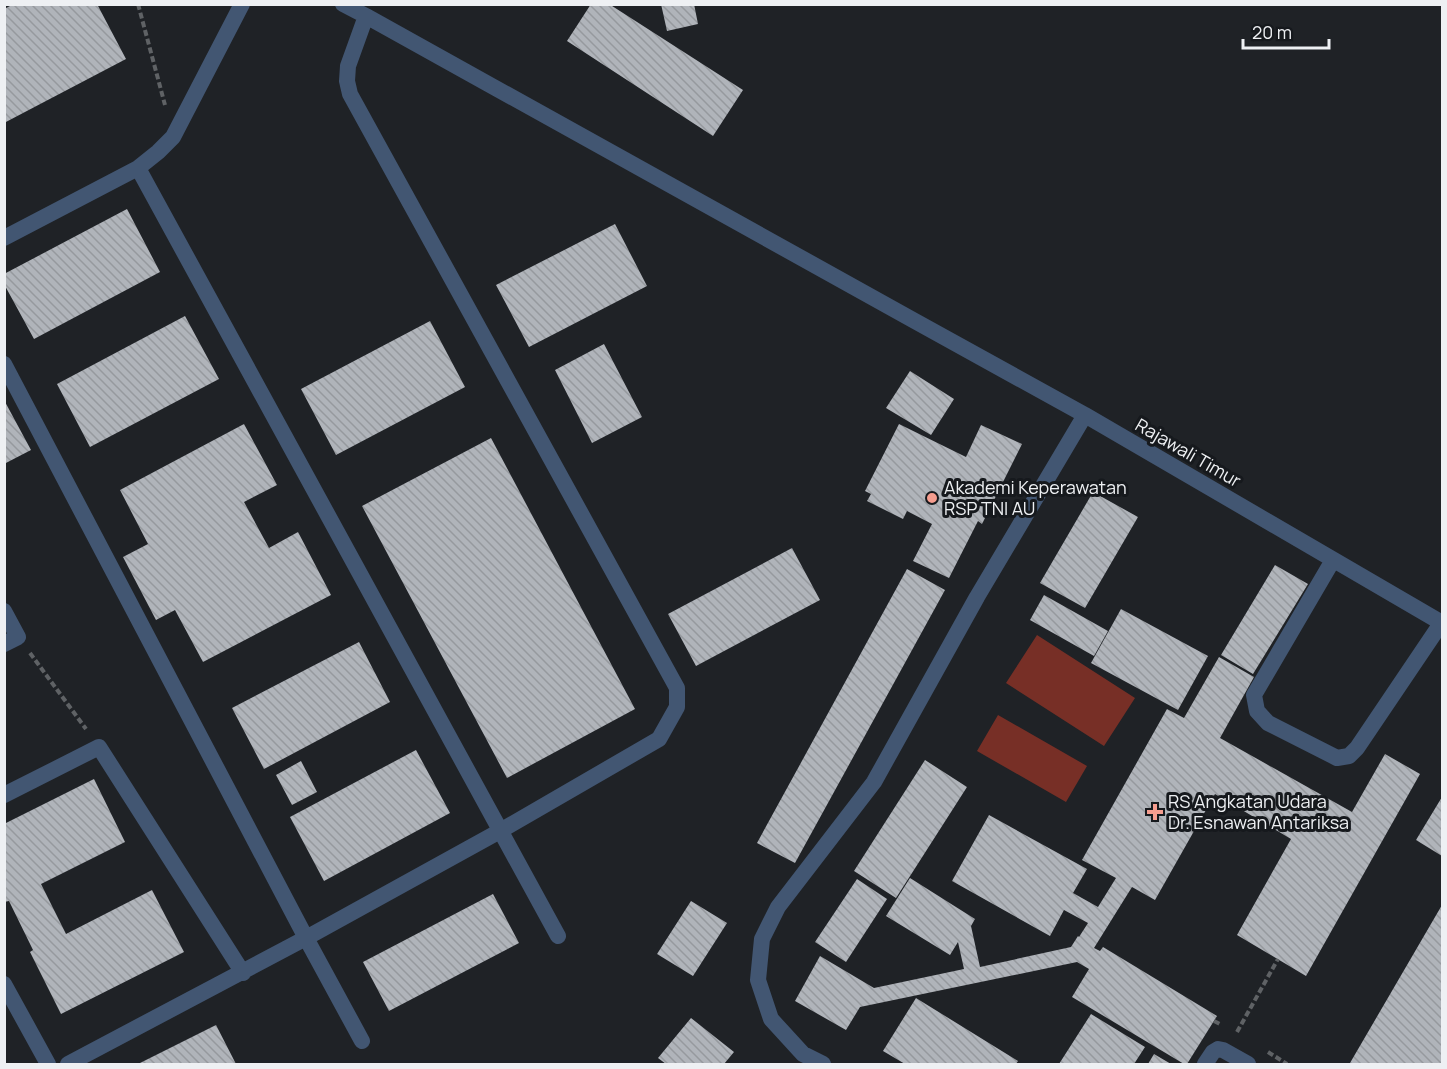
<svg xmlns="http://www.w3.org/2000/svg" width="1447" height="1069" font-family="Manrope,sans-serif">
<defs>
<pattern id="building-back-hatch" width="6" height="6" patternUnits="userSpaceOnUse" patternTransform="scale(1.5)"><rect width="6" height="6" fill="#b0b4ba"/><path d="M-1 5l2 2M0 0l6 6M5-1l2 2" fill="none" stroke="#96999e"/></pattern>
</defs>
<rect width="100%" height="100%" fill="#1f2226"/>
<path fill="#772f26" d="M1037,635L1135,698L1104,746L1006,683Z
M998,715L1087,766L1066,802L977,751Z"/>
<path fill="url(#building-back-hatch)" d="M14,4H97L126,59L4,123V9Z
M591,4H609L743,90L713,136L567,41Z
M661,4H694L698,24L667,31Z
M127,209L160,272L34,339L4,284V274Z
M615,224L647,286L529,347L496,285Z
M185,316L219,379L90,447L57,384Z
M430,321L465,387L336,455L301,389Z
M604,344L642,417L592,443L555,370Z
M910,371L954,399L931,435L886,408Z
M4,400L31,450L4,464Z
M244,424L277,485L244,502L269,548L298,532L331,595L203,662L175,610L156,620L123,557L148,544L120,490Z
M899,424L966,457L981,425L1022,444L982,524L978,521L949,578L913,561L932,524L907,511L903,519L867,501L871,494L865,491Z
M491,438L635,709L507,778L362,506Z
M1093,492L1138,517L1085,608L1040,583Z
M792,548L820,600L696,666L668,614Z
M1275,565L1308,584L1253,674L1221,655Z
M907,569L945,590L795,863L757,843Z
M1044,595L1108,631L1094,656L1030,620Z
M1121,609L1208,656L1178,710L1091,663Z
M359,642L390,702L264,769L232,708Z
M1219,657L1254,677L1220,738L1352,812L1385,754L1420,774L1306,976L1237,935L1291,839L1215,794L1155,900L1132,887L1094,948L1100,951L1103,947L1217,1016L1187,1064H1184L1072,997L1089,969L1077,962L860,1007L846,1030L795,1001L820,956L874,988L964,969L958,942L950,955L886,916L910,878L975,919L971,926L980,967L1071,947L1078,936L1079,937L1088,923L1064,910L1050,936L952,881L989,815L1087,869L1073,893L1098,907L1116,878L1082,860L1167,709L1184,718Z
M416,750L450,813L324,881L290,817Z
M925,760L967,787L896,898L854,871Z
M301,761L317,792L292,805L276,775Z
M94,779L125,842L41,884L66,934L152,890L184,952L61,1014L30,952L33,950L9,901L4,902V824Z
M1442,797V856L1416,840Z
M857,879L887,899L846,962L815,942Z
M493,894L519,943L389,1011L363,962Z
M691,901L727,923L693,976L657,954Z
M1442,905V1064H1354L1350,1063Z
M916,998L1018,1061L1016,1064H905L883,1051Z
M1091,1014L1145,1047L1134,1064H1059Z
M691,1018L734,1052L724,1064H666L658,1058Z
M216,1025L236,1064H138Z
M1154,1054L1171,1064H1148Z"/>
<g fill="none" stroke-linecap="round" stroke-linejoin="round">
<path stroke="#5f6265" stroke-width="4" stroke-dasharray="6 3" stroke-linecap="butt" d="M138,4L165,105
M30,653L86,729
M1214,1021L1222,1025
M1237,1032L1278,959
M1268,1052L1287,1064"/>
<path stroke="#425672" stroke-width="16" d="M343,4L366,16L913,320L1085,415L1442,623
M138,168L558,936
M4,238L138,168L158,152L173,137L242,4
M4,364L306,938L362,1041
M1333,560L1254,695L1257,711L1268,723L1337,758L1349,756L1357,748L1442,622
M4,611L18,637L4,644
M4,795L99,747L243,973
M4,984L48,1064
M68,1064L306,938L500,831L659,739L677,707V688L350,94L347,81L348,66L366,16
M823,1064L803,1054L771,1019L758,980L762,939L778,907L874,782L977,597L1085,415
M1205,1064L1213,1052L1218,1049L1223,1050L1248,1064"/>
</g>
<g fill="#f59d8f" stroke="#16191d" stroke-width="2">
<circle cx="932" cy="498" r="6"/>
<path d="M1152 803h6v6h6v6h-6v6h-6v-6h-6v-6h6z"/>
</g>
<g text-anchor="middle" stroke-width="6" stroke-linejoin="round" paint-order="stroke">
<g font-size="18" fill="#eef0f3" stroke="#16191d">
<text transform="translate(1188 453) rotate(30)" y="6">Rajawali Timur</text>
</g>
<g font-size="18" fill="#eef0f3" stroke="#16191d" text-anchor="start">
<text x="944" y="494">Akademi Keperawatan<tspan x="944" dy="21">RSP TNI AU</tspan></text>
<text x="1168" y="808">RS Angkatan Udara<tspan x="1168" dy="21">Dr. Esnawan Antariksa</tspan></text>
</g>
</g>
<rect width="1447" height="1069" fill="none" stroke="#eef0f3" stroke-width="12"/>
<path d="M1243 39v9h86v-9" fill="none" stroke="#eef0f3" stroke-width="3"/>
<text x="1252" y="39" font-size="18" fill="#eef0f3" stroke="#16191d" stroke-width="4.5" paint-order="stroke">20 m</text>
</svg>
